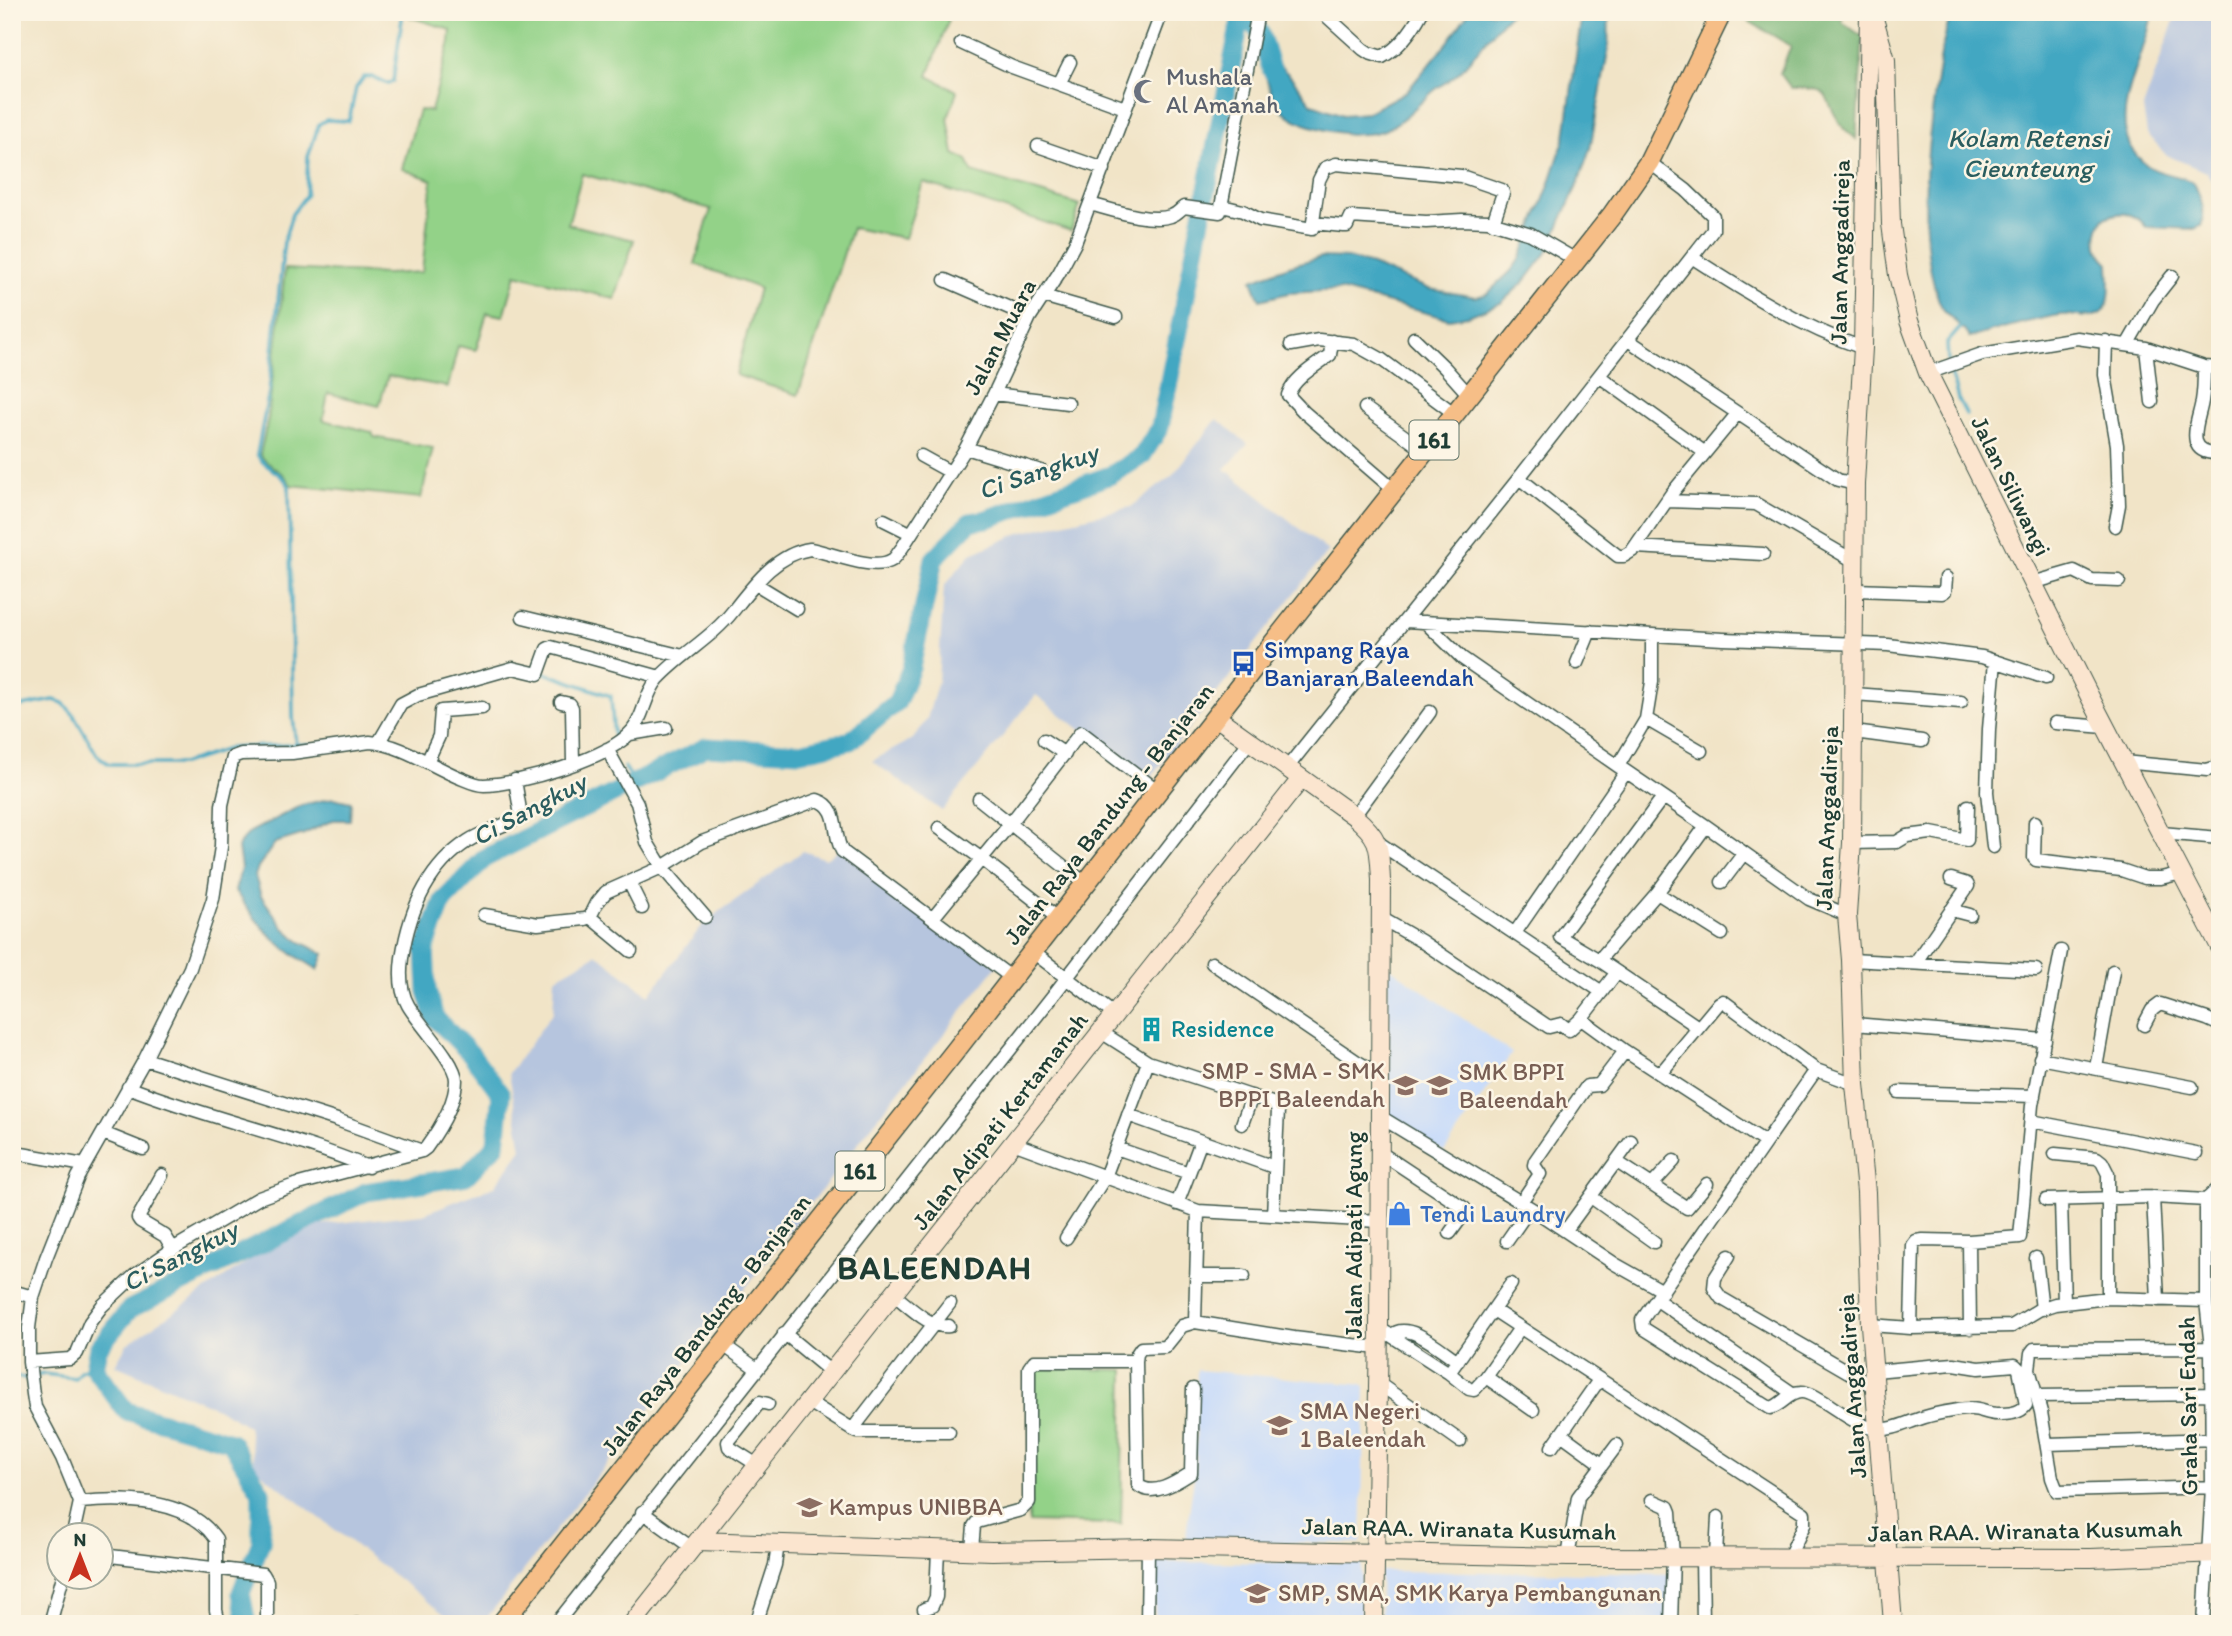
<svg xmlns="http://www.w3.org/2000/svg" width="2232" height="1636" font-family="Itim,sans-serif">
<rect width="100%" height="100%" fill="#fcf5e5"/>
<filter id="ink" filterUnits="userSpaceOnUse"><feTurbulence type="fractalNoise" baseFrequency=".0143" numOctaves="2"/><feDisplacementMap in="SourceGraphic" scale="14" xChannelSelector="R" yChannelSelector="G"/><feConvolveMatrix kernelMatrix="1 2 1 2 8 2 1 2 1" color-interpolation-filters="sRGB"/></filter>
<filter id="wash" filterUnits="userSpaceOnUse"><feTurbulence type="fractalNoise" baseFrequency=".00686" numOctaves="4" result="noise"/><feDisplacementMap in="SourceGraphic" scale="28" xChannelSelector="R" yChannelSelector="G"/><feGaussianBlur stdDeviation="1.57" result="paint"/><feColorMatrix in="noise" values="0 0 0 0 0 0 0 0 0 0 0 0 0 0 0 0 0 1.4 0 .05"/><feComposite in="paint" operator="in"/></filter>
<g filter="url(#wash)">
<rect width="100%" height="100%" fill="#f1e4c7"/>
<path fill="#c9dcf9" d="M1388,966L1512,1053L1444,1152L1389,1119Z
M1197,1370L1365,1385L1361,1543L1185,1541L1196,1465Z
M1155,1562L1361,1563V1624H1155Z
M1380,1571L1675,1574V1624H1381Z"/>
<path fill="#b6c5de" d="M2177,12H2220V185H2215L2206,172L2166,155L2147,133L2143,108Z
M1217,419L1248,444L1225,469L1328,551L1147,782L1036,695L942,811L872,761L913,739L927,719L938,681L944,586L971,554L1020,533L1131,507L1172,476Z
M839,849L997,966L482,1624H457L255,1468L248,1426L217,1408L115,1365L127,1344L298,1227L423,1214L495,1186L522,1149L509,1073L553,1012L555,978L597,954L649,995L704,923L803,851L826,859Z"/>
<path fill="#93d288" stroke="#59885e" stroke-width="2" d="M410,12H940L949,19L928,76L957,91L948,118L954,154L967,160L972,172L1080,205L1071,231L923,182L905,238L852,228L798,395L736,375L759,288L695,264L711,209L582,174L568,224L634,240L615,299L516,274L504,316L487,313L476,350L458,346L448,387L388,376L379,406L328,393L323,420L372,432L374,437L433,448L421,498L291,485C284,470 267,467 260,454L268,419L285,269L387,274L422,272L432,180L402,169L419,110L431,111L450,42L451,30L410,17Z
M1032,1368L1124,1370L1121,1524L1029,1522Z"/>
<path fill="#76b474" stroke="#4a7854" stroke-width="2" d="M1733,12H1843L1842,22L1863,37L1856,139C1851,134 1843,129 1840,123C1820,94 1836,87 1791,88L1780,73L1791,46Z"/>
<path fill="#42a7c2" stroke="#30727b" stroke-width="2" d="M1469,12H1512C1492,31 1477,53 1459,72C1450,81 1438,86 1429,95C1416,107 1400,124 1382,131C1360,138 1335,133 1314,127C1285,119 1273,105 1266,76L1273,64L1277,63L1291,77L1312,104L1343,115L1367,113L1407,91L1448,42Z
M1582,12H1609L1608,51L1590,149L1578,184L1546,254L1525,281L1501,303L1468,316L1449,319L1340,290L1289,293L1260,300L1252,280L1289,266L1321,257L1347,258L1372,265L1429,289L1476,297L1487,294L1511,271L1521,257L1548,188L1565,137Z
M1952,12H2152C2148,59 2095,129 2148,166C2163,176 2179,174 2194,183C2200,196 2207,212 2201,226L2194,229L2146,227C2135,211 2120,211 2104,218C2094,235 2094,250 2109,263C2109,276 2113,301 2103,311C2092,322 2074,313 2060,315C2029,320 1999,329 1969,338C1962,323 1945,318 1939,301C1917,241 1926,154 1935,92C1939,65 1943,37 1952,12Z
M333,798L351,802L350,820H333L304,834L275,843L258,867L255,876L261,896L284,928L299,941L324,954L318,970C309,963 299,959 290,952C267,936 251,914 235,891L241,868L238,848L240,843L250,832L302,805Z"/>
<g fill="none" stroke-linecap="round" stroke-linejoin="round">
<path stroke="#42a7c2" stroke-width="3.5" d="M1948,362L1947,343L1961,327
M1950,370L1958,399L1966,414
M542,672L611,696L614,741
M12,708L54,700L63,703L74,715L97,755L109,764H182L231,748L310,744
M296,745L293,717L289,486C282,471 263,468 257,454L269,391L284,241L292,214L306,195L308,157L319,124L326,120L349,121L356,88L364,77H372L388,84L393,81L403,12
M624,767L635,782
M35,1376L44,1374L75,1378L81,1370L94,1368
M12,1377L27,1378"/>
<path stroke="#42a7c2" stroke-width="19" d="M1247,12L1260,33L1271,69L1285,88
M247,1624L241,1593L261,1542V1492L231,1442L126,1411L94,1368L98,1348L130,1309L366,1192L466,1176L496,1145L501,1094L471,1054L435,1018L427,991L425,948L443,901L485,858L706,747L800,752L850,741L897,702L911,668L934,559L970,522L987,519L1111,475L1142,456L1160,427L1242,12"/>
</g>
</g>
<g filter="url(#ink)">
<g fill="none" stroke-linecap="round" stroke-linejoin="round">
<defs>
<path id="minor" d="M1322,12L1363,49L1369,53L1382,57C1399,48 1413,29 1422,12
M961,43L1012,67L1125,108
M1059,84L1070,62
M1038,146L1104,169
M1090,204C1112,210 1150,223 1171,216C1178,214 1179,210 1184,207L1220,212L1258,12
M1222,206L1243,211L1260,220L1312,229L1319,180L1325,168L1336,164L1461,176L1502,190L1503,193L1493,223
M1313,223L1344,226H1347L1351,217L1426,222L1462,220L1488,221L1531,234L1576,260
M1693,258C1747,293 1801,327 1863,348
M945,280L1030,317
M1043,296L1116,317
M1414,338L1445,368L1469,395
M1628,340L1838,480L1855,484
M1332,341L1330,355C1315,366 1294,378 1288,395L1304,412L1394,490
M2106,341L2105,375L2117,445L2119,505L2115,526
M1291,345L1319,340L1354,344L1381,359L1455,414
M2127,345L2153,300L2172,276
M2146,348L2152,402
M2204,367C2204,378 2204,390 2202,401C2199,421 2181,455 2220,453
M1928,373L1982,354L2077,338L2146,348L2204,367L2220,368
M1599,376L1704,452
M994,394L1068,403
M1365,408L1425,451
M966,448L1041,471
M921,456L950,472
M1519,478L1618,556H1624L1632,551L1672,493L1737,414
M1667,501L1756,504L1854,561
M884,520L910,533
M1635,547L1763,554
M2032,583L2074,571L2092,580L2119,581
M756,584L797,609
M1855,590L1942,593L1945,591L1946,578
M523,617L683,656
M1405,621L1723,639L1888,645L1982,657L2046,678
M1425,622L1462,658L1618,766L1706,826L1809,899L1847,915
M1577,663L1590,631
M1854,694L1961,702
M561,702L570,704L572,708L573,763
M1646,719L1701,751
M2055,723L2105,727
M1854,732L1922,741
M630,734L666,728
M1044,740L1065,754
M379,742L401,704L418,695L513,668L538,674L547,649L551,647L660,677
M607,749L637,803L647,842L662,867L705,917
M427,762L439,736L441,711L482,708
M2123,762L2207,770L2220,766
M1618,766L1646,719L1652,682V635
M1286,769L1519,478L1713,230V216L1686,190L1649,162
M1663,797L1560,937L1599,960L1698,1027
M979,799L1086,884
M1354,816L1430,712
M2035,822L2034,858L2036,860L2121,870L2145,878H2161L2182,873
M939,828L982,859L1059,919
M2161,833L2220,838
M1379,843L1602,992
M1852,843L1897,842L1907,836L1931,833L1967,840L1968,806
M1993,847L1987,792L1989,729L1995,661
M629,882L642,908
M1722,882L1744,853
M1657,893L1722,934
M1951,910L1970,915
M484,915L538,924L585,919L590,917L597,903L606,892L662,867L702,842L817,800C841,807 832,834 842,851L1012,978
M590,917L631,951
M933,918L1010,824L1081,732L1158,791
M1381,918L1421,941L1549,1027L1561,1024L1569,1030L1581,1019
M1515,933L1626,772
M1033,952L1115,1015
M1599,960L1657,893L1706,826
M1851,960L2036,970
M1212,963L1356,1061L1380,1075
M1915,963L1968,886L1967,884L1951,879
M1617,972L1581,1019L1625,1051L1765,1142
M1854,1024L2045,1040
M2144,1025L2152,1010L2160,1004L2207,1019L2220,1025
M1101,1032L1148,1062L1275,1104L1278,1110L1273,1215
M2040,1058L2192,1087
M145,1059L337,1120L422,1151
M2096,1068L2113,971
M1816,1070L1642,1320L1643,1328L1770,1408C1782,1406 1788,1392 1801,1392C1817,1391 1853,1427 1877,1429C1891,1431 1906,1423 1919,1419C1929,1415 1961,1408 1971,1409C1980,1409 1988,1414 1997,1414C2007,1414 2020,1414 2026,1405L2019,1369L2015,1365L1979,1368L1954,1364L1929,1366L1875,1371
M1660,1074L1719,1003L1723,1001L1816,1070L1855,1084
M128,1087C207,1118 290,1135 368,1167
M1899,1092L2034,1096
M1128,1115L1274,1167
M1379,1116L1540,1214L1615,1264L1663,1291
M2031,1121L2196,1153
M1242,1124L1252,1096
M103,1133L143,1149
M1013,1143L1198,1211L1378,1221
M1116,1148L1189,1173L1177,1204
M1378,1151L1464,1208L1466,1211L1450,1233
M16,1153L84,1165
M1617,1162L1687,1208L1707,1184
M1189,1173L1201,1141
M162,1175L138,1218L140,1221L165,1236L173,1249
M1652,1185L1674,1161
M1591,1197L1654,1242
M2153,1197L2158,1300
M2046,1200L2153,1197L2206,1200
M2061,1201L2064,1303
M1521,1202L1540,1174L1534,1165L1535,1161L1587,1086L1599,1085L1625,1051
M1566,1230L1631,1141
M2206,1234L2220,1232
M1066,1238L1105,1177L1148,1062
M1507,1241L1530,1208
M1969,1241L2020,1237L2032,1105L2061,951
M1729,1256L1715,1278L1714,1288L1721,1298L1876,1388
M2036,1258L2042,1309
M1196,1276H1244
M12,1291L33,1297
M893,1294C908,1305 930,1329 949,1326
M2108,1298L2206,1301
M1657,1300L1792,1393
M1495,1311L1804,1513V1525L1789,1557
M1195,1322L1198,1211
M1870,1325L1911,1328L2012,1326L2040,1309L2055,1304L2108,1298V1174L2102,1162L2097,1158L2055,1154
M1379,1328L1449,1373L1511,1284
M1911,1328L1913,1245L1916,1241L1923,1240L1969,1241L1970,1328
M786,1334L784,1333L831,1372
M1392,1335C1409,1320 1442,1351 1458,1361
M722,1344L757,1369
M2211,1348L2034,1349L2031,1353L2029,1369L2041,1412L2052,1478L2057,1491L2220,1487
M1136,1361L1138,1485C1153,1498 1177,1482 1191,1473L1193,1389
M29,1362L70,1359L77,1353L90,1322L102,1306L134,1276L176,1247L259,1198L295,1185L422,1151L426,1148C439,1130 456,1103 456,1080C456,1062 418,1023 408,1005C400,991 400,973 402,958C409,912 428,867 468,841C485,830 505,827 521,816L515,780
M1449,1373L1469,1389L1474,1390L1486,1377L1520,1328
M1486,1377L1533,1410
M1378,1383L1460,1441
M2037,1396L2211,1394
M809,1402L857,1432H949
M852,1430L950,1303
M1561,1434L1602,1464
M2047,1444L2218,1439
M1552,1447L1599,1380
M759,1466L729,1447L728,1442L760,1402L768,1404
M1652,1500L1668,1507L1670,1512L1673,1556L1671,1624
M80,1502C123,1498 188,1498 216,1539V1610L219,1624
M643,1513L642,1512L692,1548
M73,1534L80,1502L62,1458L35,1407L33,1394L29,1362V1328L33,1297L46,1258L78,1177L145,1059L190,968L213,899L221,847L222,805L233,757L241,754L292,753L370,742C400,744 430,765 458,777C466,780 475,785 484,785C520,784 608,759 632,731C645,715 644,695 658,679C681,654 712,638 733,611C753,586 776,554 810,549C830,552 874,572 892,560C896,558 899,551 902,548L966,448L994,394L1030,317L1059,273L1075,243L1162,12
M972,1549L974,1526L977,1522L1021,1510L1029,1502V1368L1034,1361H1136L1137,1354L1141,1348L1165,1347L1182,1326L1195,1322L1294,1338L1378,1348
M102,1555L263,1574L267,1581V1616
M1702,1556L1703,1624
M1716,1556L1718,1517
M1568,1557L1578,1497L1617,1445
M924,1609L932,1606L936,1597L938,1549
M50,1624L63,1576
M356,1624H357
M556,1624L1055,993L1249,742
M756,1624L775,1565L778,1544
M1147,1624L1148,1548
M2204,1624L2212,1487L2211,1348L2206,1301V1200L2220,1187"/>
<path id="secondary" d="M1869,12L1863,348L1855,484L1852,843L1847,915L1851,960L1855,1084L1866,1192L1870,1325L1893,1624
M1872,12L1886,60L1891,224L1898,275L1909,321L1928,373L2092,701L2220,947
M1216,717L1354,816C1381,839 1379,846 1381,880L1379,1328L1374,1624
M698,1541L992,1551L1148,1548L1568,1557L2091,1558L2220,1553
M632,1624L1301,779"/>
<path id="primary" d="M501,1624L956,1050L1252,670L1612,215L1649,162L1722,12"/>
</defs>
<use href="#minor" stroke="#3e564a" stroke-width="15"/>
<use href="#secondary" stroke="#3e564a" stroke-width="20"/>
<use href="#primary" stroke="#3e564a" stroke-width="22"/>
<use href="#minor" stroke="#fff" stroke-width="12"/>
<use href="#secondary" stroke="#fbe5cf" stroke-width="18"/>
<use href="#primary" stroke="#f6be87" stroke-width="19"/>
</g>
</g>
<defs>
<symbol id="mosque-bare" viewBox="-9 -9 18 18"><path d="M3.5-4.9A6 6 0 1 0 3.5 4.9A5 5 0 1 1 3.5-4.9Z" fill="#6b7280" stroke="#fcf5e5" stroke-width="2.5" paint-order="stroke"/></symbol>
<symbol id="bus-bare" viewBox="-9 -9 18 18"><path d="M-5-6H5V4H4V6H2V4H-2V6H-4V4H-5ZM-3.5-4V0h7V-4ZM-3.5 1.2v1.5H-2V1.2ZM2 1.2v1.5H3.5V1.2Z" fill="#1a4fb4" stroke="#fcf5e5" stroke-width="2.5" paint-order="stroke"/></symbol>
<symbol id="building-bare" viewBox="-9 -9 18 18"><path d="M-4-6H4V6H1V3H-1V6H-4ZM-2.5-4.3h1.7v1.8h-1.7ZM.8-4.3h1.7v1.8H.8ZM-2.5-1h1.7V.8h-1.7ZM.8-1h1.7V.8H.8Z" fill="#0f9aa8" stroke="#fcf5e5" stroke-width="2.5" paint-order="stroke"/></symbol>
<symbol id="school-bare" viewBox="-9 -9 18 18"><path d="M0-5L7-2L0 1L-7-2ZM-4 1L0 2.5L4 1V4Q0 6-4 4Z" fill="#8d6e63" stroke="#fcf5e5" stroke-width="2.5" paint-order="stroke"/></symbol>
<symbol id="shop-bare" viewBox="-9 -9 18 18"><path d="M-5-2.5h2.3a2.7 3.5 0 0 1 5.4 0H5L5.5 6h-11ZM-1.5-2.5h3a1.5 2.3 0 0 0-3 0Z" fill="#3f7fe0" stroke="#fcf5e5" stroke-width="2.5" paint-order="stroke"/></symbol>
<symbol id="university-bare" viewBox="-9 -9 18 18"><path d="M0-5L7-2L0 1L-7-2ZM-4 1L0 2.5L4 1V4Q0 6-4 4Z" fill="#8d6e63" stroke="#fcf5e5" stroke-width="2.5" paint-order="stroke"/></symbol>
</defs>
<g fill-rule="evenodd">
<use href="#mosque-bare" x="1128" y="74" width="35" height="35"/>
<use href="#bus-bare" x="1226" y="646" width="35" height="35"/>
<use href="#building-bare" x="1134" y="1012" width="35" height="35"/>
<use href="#school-bare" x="1388" y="1068" width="35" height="35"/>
<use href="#school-bare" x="1422" y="1068" width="35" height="35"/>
<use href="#shop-bare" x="1382" y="1196" width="35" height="35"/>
<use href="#school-bare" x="1262" y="1408" width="35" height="35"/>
<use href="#university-bare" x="792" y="1490" width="35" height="35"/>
<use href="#school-bare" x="1240" y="1576" width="35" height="35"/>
</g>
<g text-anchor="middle" stroke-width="5" stroke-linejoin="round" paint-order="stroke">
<g fill="#fcf5e5" stroke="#617469" stroke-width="2">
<rect x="1409.5" y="420.5" width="49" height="39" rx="5"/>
<rect x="835.5" y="1151.5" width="49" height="39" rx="5"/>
</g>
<g font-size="23" font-weight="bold" fill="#1f3d34">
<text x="1434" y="448">161</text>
<text x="860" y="1179">161</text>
</g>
<g font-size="24" fill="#5b616d" stroke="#fcf5e5" text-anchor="start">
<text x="1166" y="85">Mushala<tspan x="1166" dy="28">Al Amanah</tspan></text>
</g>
<g font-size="24" fill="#1f3d34" stroke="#fcf5e5">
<text transform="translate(1840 252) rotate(-89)" y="8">Jalan Anggadireja</text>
<text transform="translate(1000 337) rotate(-62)" y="8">Jalan Muara</text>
<text transform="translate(2011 486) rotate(64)" y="8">Jalan Siliwangi</text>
<text transform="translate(1109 814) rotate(-52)" y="8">Jalan Raya Bandung - Banjaran</text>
<text transform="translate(1827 818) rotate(-88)" y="8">Jalan Anggadireja</text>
<text transform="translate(1000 1121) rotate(-52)" y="8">Jalan Adipati Kertamanah</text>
<text transform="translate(1354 1235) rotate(-90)" y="8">Jalan Adipati Agung</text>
<text transform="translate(706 1325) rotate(-52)" y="8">Jalan Raya Bandung - Banjaran</text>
<text transform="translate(1852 1386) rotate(-94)" y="8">Jalan Anggadireja</text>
<text transform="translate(2188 1406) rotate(-91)" y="8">Graha Sari Endah</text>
<text transform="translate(1459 1529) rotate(1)" y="8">Jalan RAA. Wiranata Kusumah</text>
<text transform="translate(2025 1531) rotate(-1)" y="8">Jalan RAA. Wiranata Kusumah</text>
</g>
<g font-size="24" fill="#164399" stroke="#fcf5e5" text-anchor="start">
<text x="1264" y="658">Simpang Raya<tspan x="1264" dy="28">Banjaran Baleendah</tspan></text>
</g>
<g font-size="24" fill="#0d838f" stroke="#fcf5e5" text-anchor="start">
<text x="1171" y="1037">Residence</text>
</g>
<g font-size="24" fill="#785e54" stroke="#fcf5e5" text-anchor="start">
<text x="1385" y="1079" text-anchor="end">SMP - SMA - SMK<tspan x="1385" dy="28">BPPI Baleendah</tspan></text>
<text x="1459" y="1080">SMK BPPI<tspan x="1459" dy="28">Baleendah</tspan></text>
<text x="1300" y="1419">SMA Negeri<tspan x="1300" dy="28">1 Baleendah</tspan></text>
<text x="829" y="1515">Kampus UNIBBA</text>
<text x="1278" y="1601">SMP, SMA, SMK Karya Pembangunan</text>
</g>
<g font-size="24" fill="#366cbe" stroke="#fcf5e5" text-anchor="start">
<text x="1420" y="1222">Tendi Laundry</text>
</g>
<g font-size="26" font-style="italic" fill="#2a5d5f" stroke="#fcf5e5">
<text x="2028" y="147">Kolam Retensi<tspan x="2028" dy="30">Cieunteung</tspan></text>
<text transform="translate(1038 471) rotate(-19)" y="9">Ci Sangkuy</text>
<text transform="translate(529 809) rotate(-28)" y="9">Ci Sangkuy</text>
<text transform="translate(180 1256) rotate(-27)" y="9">Ci Sangkuy</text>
</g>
<g font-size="32" font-weight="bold" letter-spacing="2" fill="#1f3d34" stroke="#fcf5e5">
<text x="935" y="1279">BALEENDAH</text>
</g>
</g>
<rect width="2232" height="1636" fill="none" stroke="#fcf5e5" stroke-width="42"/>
<g transform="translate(80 1556)"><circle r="33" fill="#fcf5e5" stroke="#a4ab9e" stroke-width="2"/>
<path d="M0-5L12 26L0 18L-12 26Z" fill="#c8321e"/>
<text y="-10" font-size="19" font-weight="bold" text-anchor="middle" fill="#1f3d34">N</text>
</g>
</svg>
